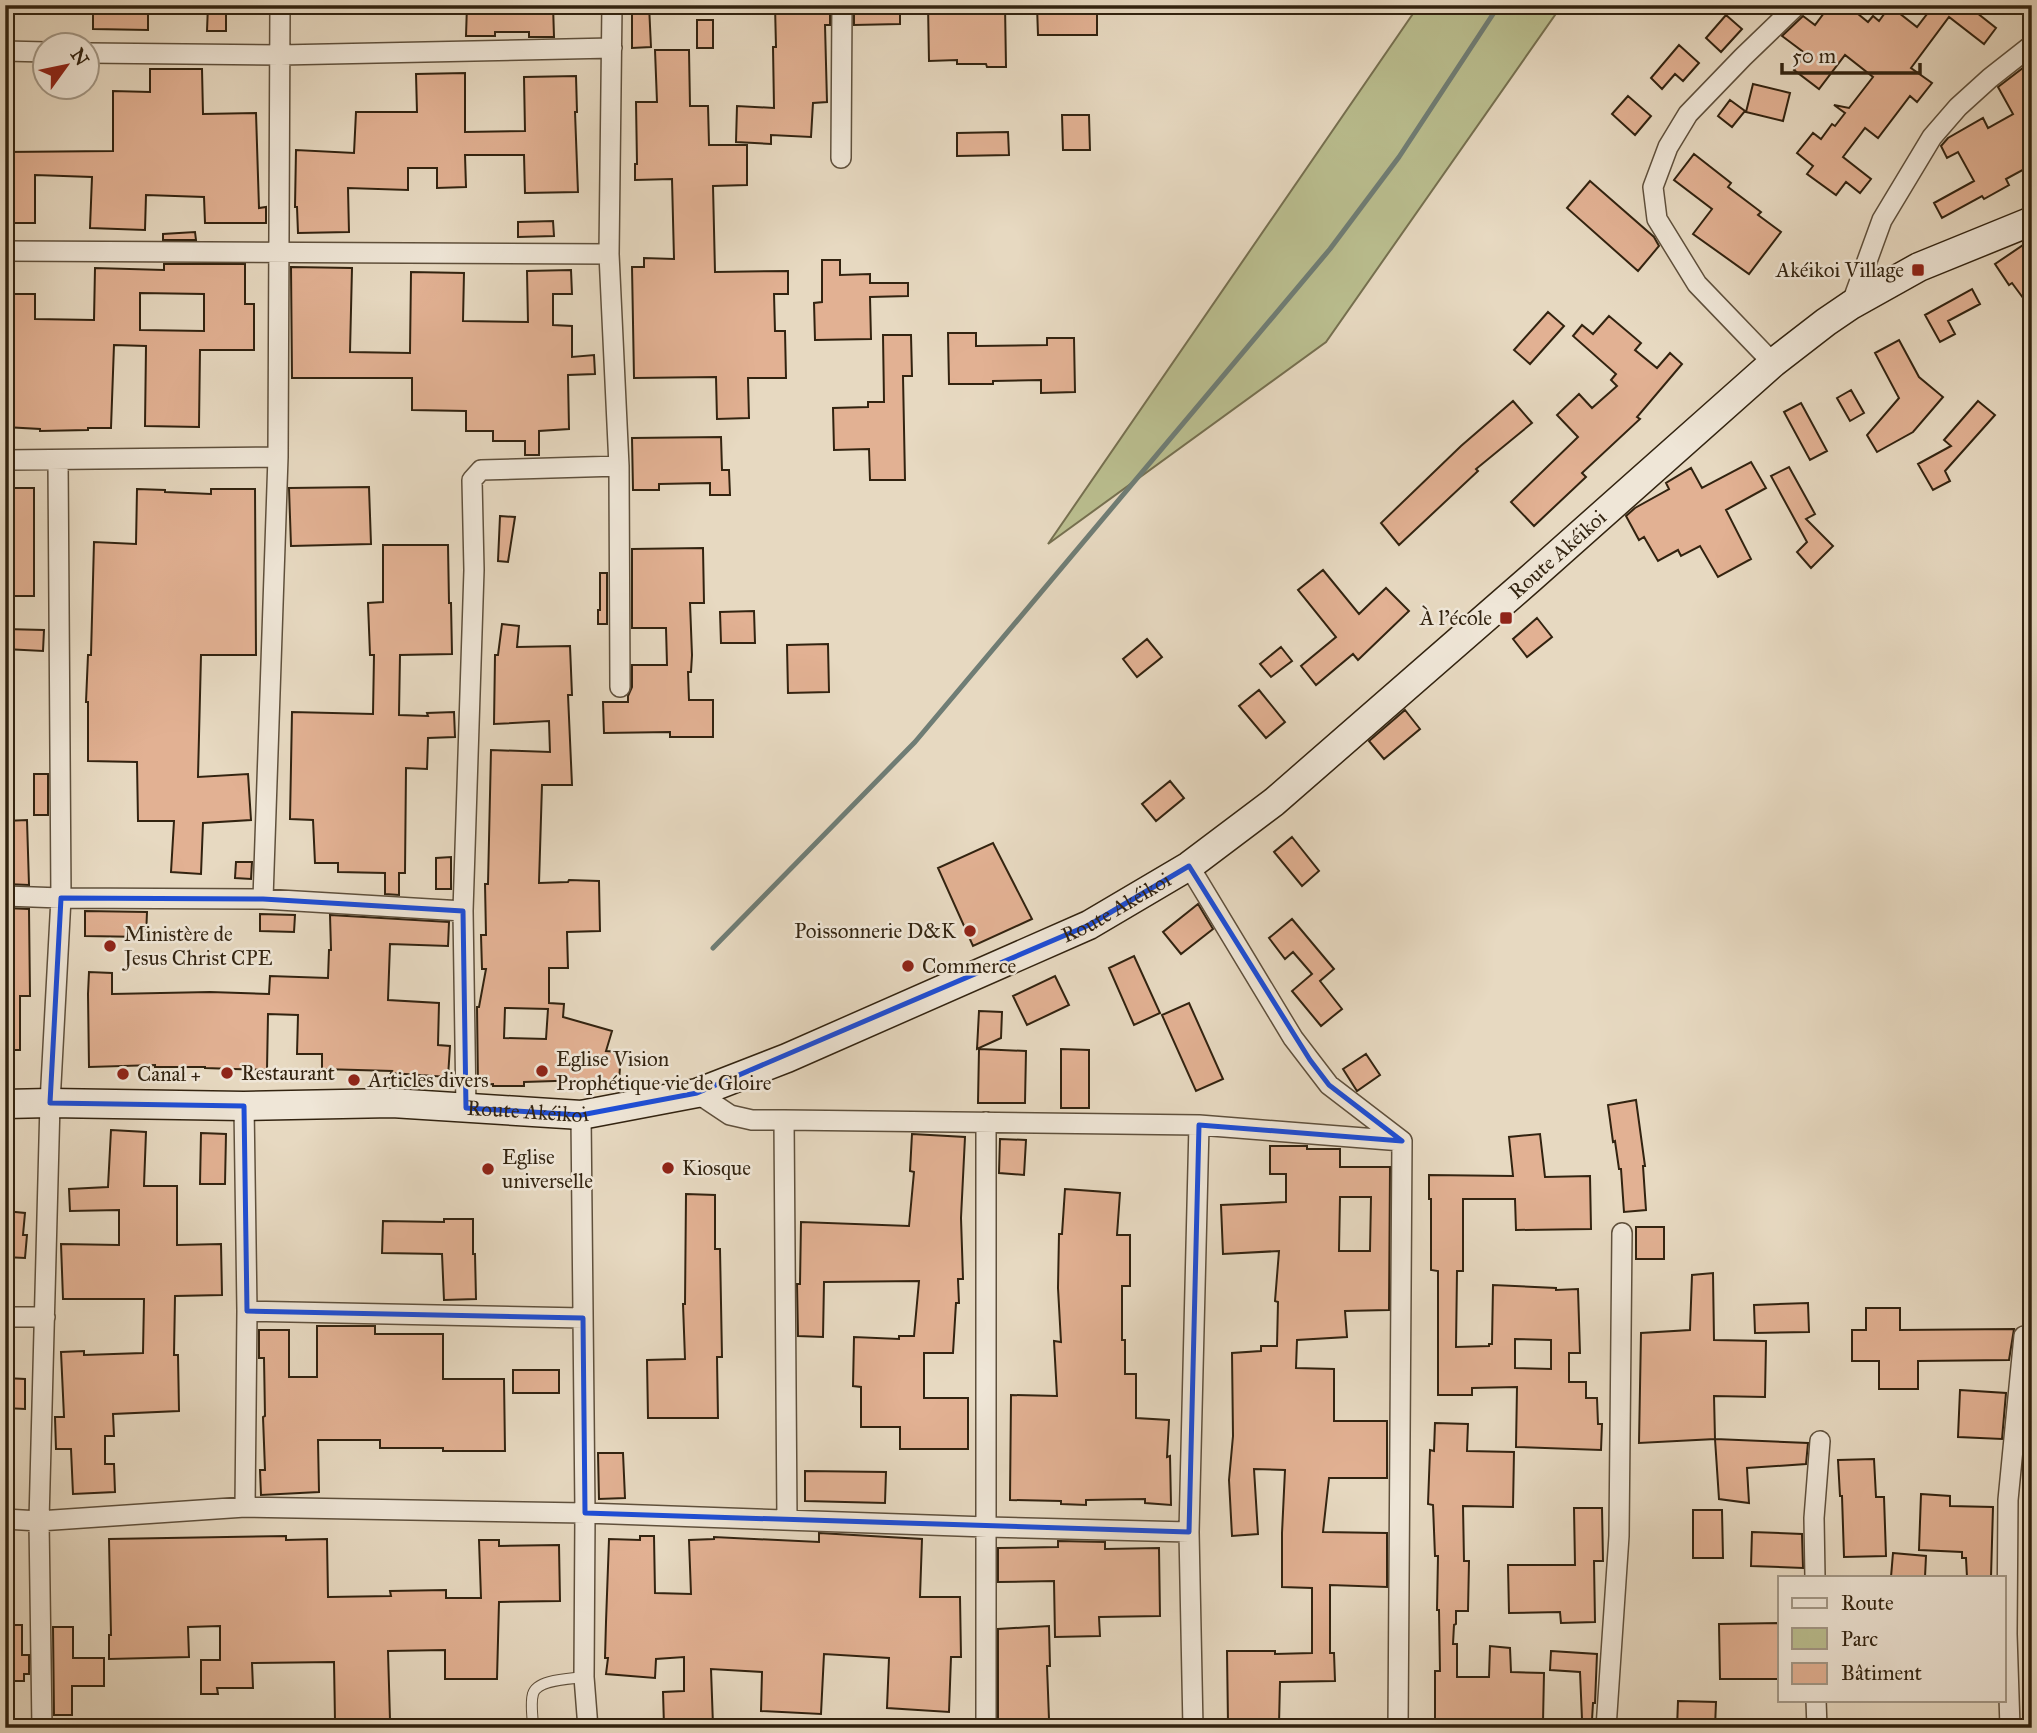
<svg xmlns="http://www.w3.org/2000/svg" width="2037" height="1733" font-family="'IM FELL Great Primer',serif">
<rect width="100%" height="100%" fill="#e7d9c1"/>
<filter id="stains"><feTurbulence type="fractalNoise" baseFrequency=".00286" numOctaves="4"/><feColorMatrix values="0 0 0 0 .2 0 0 0 0 .09 0 0 0 0 .02 0 0 0 .5 -.17"/></filter>
<radialGradient id="worn" r=".72"><stop offset=".6" stop-color="#630" stop-opacity="0"/><stop offset="1" stop-color="#630" stop-opacity=".3"/></radialGradient>
<path fill="#babe8f" stroke="#767050" stroke-width="2" d="M1419,5H1562L1326,342L1048,544Z"/>
<g fill="none" stroke-linecap="round" stroke-linejoin="round">
<path stroke="#6f7d75" stroke-width="5" d="M713,948L915,742L1330,249L1399,157L1499,5"/>
</g>
<path fill="#e2b193" stroke="#322310" stroke-width="2" fill-rule="evenodd" d="M93,5H148V30L93,29Z
M208,5H226V31H207Z
M467,5H553L554,37H529V32H495V36H466Z
M632,5H649L651,47L632,48Z
M775,5H830V25H825L827,102L813,103L811,137L771,135V144L736,142L737,106L774,108L773,47H776Z
M854,5H900V24L854,25Z
M928,5H1005L1006,67H987L986,64H957V60L929,61Z
M1097,5V35H1038L1037,6Z
M1830,5H1847L1868,22L1873,16L1879,21L1890,6L1917,27L1934,5H1967L1996,28L1984,44L1949,17L1911,68L1932,83L1917,102L1910,96L1878,138L1865,128L1843,157L1871,179L1860,193L1846,182L1836,195L1807,174L1813,166L1797,153L1813,133L1821,139L1832,124L1835,126L1845,113L1834,105L1849,108L1873,77L1845,55L1819,89L1794,70L1806,54L1782,36L1803,16L1815,25Z
M1726,15L1742,29L1721,52L1706,38Z
M697,20H713V48H697Z
M1679,45L1699,63L1683,81L1675,74L1662,89L1651,78Z
M655,50H689L690,106H708L709,145H747V185L713,186L715,272L788,271V294H774L775,331H785L786,378H748L749,418L717,419L716,377L634,378L632,267H644V258L674,259L672,179L635,180V164H637L636,102H657Z
M2032,61V165L2006,179L2009,185L1984,199L1982,196L1942,218L1934,203L1974,181L1958,152L1947,158L1941,146L1948,138L1983,118L1988,128L2013,114L1998,87Z
M150,69H202L203,114L256,113L259,208L266,207V223H205L204,197L146,195L145,230L90,228L92,177L35,175V223H5V152L113,151V91L150,92Z
M465,73V132L525,131L524,77L576,76L577,112H575L578,192L525,193L524,155H465L466,187L437,188V168H408V190L348,188L349,232L298,233L297,207H295L296,150L354,153L356,112H417L416,74Z
M1753,84L1790,93L1783,121L1746,112Z
M1628,96L1651,116L1635,135L1612,114Z
M1730,100L1745,111L1732,127L1718,116Z
M1062,115H1089L1090,150H1063Z
M1008,132L1009,155L957,156V133Z
M1694,154L1731,183L1728,187L1761,212L1758,215L1781,232L1749,274L1693,234L1712,209L1674,180Z
M1590,181L1654,237L1659,246L1638,271L1567,208Z
M553,221L554,236L518,237V222Z
M195,232L196,240H163V234Z
M2032,239V310L2012,283L2009,285L1995,264Z
M822,260H840V275L870,274V283H908V296L870,297L871,339L815,340L814,303L822,302Z
M164,264H245V304H254V350H200L199,427L145,426L146,346L114,345L111,428H88V430L40,431V429L5,427L6,294H35V319L94,320L95,268L164,270ZM140,293L204,294V331L140,330Z
M291,267L352,268L350,352L410,353L411,272L464,273L463,321L528,322L527,271L571,270L572,294H553V325L572,326V357L594,355L595,374L568,375L569,429L539,431V455H525V441H493V431H466V411L412,410V378H292Z
M1972,289L1980,304L1948,321L1955,334L1940,342L1925,315Z
M1548,312L1564,326L1530,364L1514,350Z
M1609,316L1641,343L1635,350L1657,368L1670,353L1682,364L1637,417L1640,419L1582,473L1586,477L1534,526L1511,502L1578,437L1557,415L1579,394L1592,408L1617,386L1611,380L1616,374L1573,336L1582,325L1593,334Z
M948,333H976V346L1047,345V338H1074L1075,392L1041,393V380L993,381V384H949Z
M883,335H911L912,376H903L905,480H870L869,449L834,450L833,408L868,407V402H884Z
M1899,340L1919,377L1943,397L1913,432L1877,452L1867,435L1899,398L1875,353Z
M1851,390L1864,413L1850,421L1837,398Z
M1513,401L1532,423L1476,469L1478,471L1399,545L1381,523L1461,446Z
M1978,401L1995,415L1945,471L1950,481L1933,490L1918,464L1951,446L1944,440Z
M1801,403L1827,451L1810,460L1784,412Z
M721,437L722,470H729L730,495H710V483L659,484V490H633L632,438Z
M1751,462L1766,488L1726,510L1751,559L1718,577L1700,546L1681,556L1678,550L1658,561L1644,537L1639,540L1626,516L1635,508L1669,489L1666,483L1691,468L1702,488Z
M1789,467L1815,514L1806,519L1833,546L1811,568L1797,552L1807,542L1771,476Z
M369,487L371,544L291,546L289,488Z
M5,488H34V596H5Z
M137,489L165,490V492L211,494V489H255L256,655H201L198,777L248,774L251,820L203,823L201,874L171,872L174,821H138L137,762L88,761V702H86L88,655H91L94,542L136,544Z
M500,516L515,517L508,562L498,561Z
M383,545H448L449,603H451L452,654L400,655L399,715L428,716L427,713L454,712L455,737L428,738L427,769L406,768L405,873H399V895L385,894V873L338,872V863H315L313,820L290,819L292,712L373,714L374,655H370L368,603L383,602Z
M703,548L704,603H690L692,655L691,672H688L689,700H713V737H670V732L604,733L603,702H628V696L632,687V665H667L666,628H632V549Z
M1323,570L1359,614L1386,588L1409,611L1358,660L1353,654L1316,685L1301,666L1336,637L1298,590Z
M600,573H607V624H598V610H600Z
M754,611L755,643H721L720,612Z
M1537,618L1552,637L1527,657L1513,639Z
M502,624L519,626L517,647L570,646L572,695H568L572,785H542L539,883L568,882L569,880L599,881L600,931L567,932L568,968H549V1003L564,1004L563,1017L612,1031L606,1051L621,1052L619,1082L586,1080L524,1082V1086H493V1084L478,1085L477,1007H479L486,969H482L481,935H486L485,884H488L491,750L550,752L549,721L494,724L495,655H498ZM505,1008L548,1009L546,1039L504,1038Z
M5,629L44,630L43,651L5,649Z
M1147,639L1162,657L1137,677L1123,659Z
M828,644L829,692L788,693L787,645Z
M1281,647L1292,661L1271,677L1260,664Z
M1259,690L1285,722L1266,738L1239,706Z
M1405,710L1420,729L1384,759L1369,741Z
M34,774H48V815H34Z
M1170,781L1184,798L1156,821L1142,804Z
M27,820L29,885L5,884V821Z
M1292,837L1319,871L1302,886L1274,852Z
M993,843L1032,919L973,946L938,868Z
M451,857V889H436V858Z
M236,862H252L251,879L235,878Z
M1198,904L1213,929L1181,954L1163,932Z
M5,908L29,909L30,996H20V1050H5Z
M85,911L147,912L146,937L85,936Z
M260,914L295,915L294,932L260,931Z
M330,915L449,922L448,946L390,944L388,1000L439,1003L438,1045L450,1046L448,1077L391,1073L392,1071L322,1069V1054H297L298,1015L268,1014L267,1070L205,1068V1067H155V1065L89,1067L88,994L89,972L112,973V994L210,992L269,994L270,976L328,978L329,950H331Z
M1292,919L1334,969L1320,981L1342,1009L1321,1026L1292,991L1312,974L1293,952L1285,959L1269,938Z
M1134,956L1160,1013L1134,1025L1109,968Z
M1055,976L1069,1005L1027,1025L1013,996Z
M1189,1003L1223,1079L1196,1091L1162,1015Z
M979,1011L1002,1012L1001,1038L977,1049Z
M979,1049L1026,1051L1025,1103H978Z
M1061,1049L1089,1050V1108H1061Z
M1366,1054L1380,1075L1357,1091L1343,1069Z
M1636,1100L1645,1166H1643L1646,1210L1624,1212L1621,1169H1619L1615,1141L1613,1142L1608,1105Z
M111,1130L146,1132L144,1186H177V1245L221,1244L222,1295L175,1296L174,1355H178L179,1411L113,1414L114,1436H105V1464H114L115,1492L73,1494L71,1449H56L55,1417H64L61,1352L84,1351V1355L143,1353L144,1299H63L61,1244L119,1245V1210L70,1211L69,1189L108,1187Z
M201,1133L226,1134L225,1184H200Z
M912,1134L965,1137L961,1218L963,1279H958L959,1303H956L953,1353H924V1398H968V1449H900V1427H861V1387L853,1386L854,1337L899,1339V1336H914L919,1281L824,1282L823,1337L798,1336L797,1284H800L801,1222L909,1226L914,1172L910,1171Z
M1540,1134L1545,1177L1590,1176L1591,1229L1516,1230L1515,1199H1463V1271H1457L1456,1347L1489,1346V1344H1492L1493,1285L1556,1288V1290L1578,1289L1580,1353H1569V1382H1586V1398H1597L1598,1424H1602L1601,1450L1516,1447L1517,1387L1472,1388V1395H1438V1271L1431,1270V1199H1429V1175L1513,1176L1509,1137ZM1515,1339L1551,1340V1369L1515,1368Z
M1000,1139L1026,1140L1024,1175L999,1173Z
M1270,1146H1307V1149H1340V1167H1390L1389,1310L1345,1311L1347,1337L1297,1340L1296,1368L1334,1369V1421H1387V1478H1329L1323,1532L1387,1533V1587L1330,1585V1653H1334L1335,1681L1280,1682L1279,1724L1228,1723L1227,1651H1275V1654L1312,1653V1588L1282,1587V1533L1285,1470L1254,1469L1258,1534L1232,1536L1229,1480L1233,1436L1232,1353L1261,1351V1346H1277L1278,1302L1275,1301L1279,1251L1223,1254L1221,1205L1286,1202V1174H1270ZM1340,1197H1371L1370,1251H1339Z
M1065,1189L1120,1193L1117,1235H1130V1286H1122V1340H1125V1374H1136V1418L1169,1420L1167,1457L1170,1456L1171,1505L1145,1503V1499L1086,1500V1505L1061,1504V1501L1010,1500L1011,1395L1057,1396L1054,1341L1061,1342L1058,1288L1059,1234H1062Z
M686,1194L715,1195V1249H720L722,1357H717L718,1418H648L647,1360L685,1359L683,1304H685Z
M5,1211L25,1213L23,1235H27L25,1258L5,1257Z
M444,1219H473V1254H475L476,1299L444,1300L442,1254L382,1253L383,1221L444,1222Z
M1636,1227H1664V1259H1636Z
M1713,1273L1714,1340L1766,1341L1765,1397L1714,1396L1715,1439L1639,1443L1641,1333L1690,1330L1692,1275Z
M1808,1303L1809,1332L1755,1333L1754,1305Z
M1866,1308H1900V1330L2014,1329L2009,1360L1918,1361V1389H1879V1361H1852V1330H1866Z
M317,1326H375V1334H443V1379H504L505,1451H443V1448H380V1440H318L319,1492L261,1495L260,1470H265L263,1417L265,1416L264,1358H259V1330H289V1377H317Z
M513,1370H559V1393H513Z
M5,1378L25,1379V1409L5,1408Z
M1960,1390L2006,1393L2002,1439L1958,1437Z
M1435,1423L1468,1424L1467,1451L1514,1452L1513,1507L1463,1506L1464,1561H1469L1468,1611H1456V1624L1454,1625L1453,1644H1457V1677H1489L1490,1646L1510,1648L1511,1672L1544,1673L1543,1722L1511,1721V1723L1435,1720V1671H1440L1439,1610H1437L1438,1556H1435L1433,1505L1428,1504L1430,1450L1434,1451Z
M1715,1439L1808,1443L1806,1464L1747,1468L1749,1503L1719,1499Z
M598,1453H623L625,1498L599,1499Z
M1874,1459L1876,1497H1884L1886,1556L1844,1557L1842,1496H1840L1838,1460Z
M805,1471L886,1472L885,1503L805,1501Z
M1921,1494L1950,1496V1506L1993,1507L1991,1577H1967L1966,1558H1962V1552L1919,1550Z
M1574,1508H1602L1603,1561H1594L1595,1622L1561,1623L1560,1612L1509,1613L1508,1565H1575Z
M1693,1510H1722L1723,1558H1693Z
M1752,1532L1802,1534L1803,1568L1751,1566Z
M819,1533L922,1539L920,1597H960L961,1657H951L949,1712L887,1708L889,1658L824,1654L821,1714L761,1711L762,1672L711,1669L713,1725L664,1726L663,1692L684,1691V1657L656,1659L655,1678L606,1674L608,1658H605L606,1622L609,1539L640,1540V1536H654L655,1593L691,1594L689,1540L714,1539V1537L819,1542Z
M286,1536V1540L327,1539L328,1597L391,1596L390,1591L446,1590V1598H481L479,1540H499V1546L559,1545L560,1601L499,1602L497,1679H445V1650L388,1651L390,1720L335,1721L334,1662L252,1663L253,1688H217L218,1694H201V1660H220V1626L188,1627L189,1657L109,1659V1635H111L109,1539Z
M1058,1541L1105,1542V1549L1159,1548L1160,1616L1099,1617L1100,1636L1055,1637L1054,1581L998,1582V1548L1058,1547Z
M1893,1553L1926,1556L1925,1577H1891Z
M1780,1623V1679H1720L1719,1624Z
M5,1625H22V1655H29V1674H24V1681H7Z
M1049,1626L1050,1666H1047L1049,1719L998,1720V1629Z
M53,1627H73V1658H104V1686H72V1715H54Z
M1551,1651L1597,1654L1595,1703H1593L1592,1720L1582,1719L1580,1672L1550,1670Z
M1678,1701L1716,1702L1715,1728H1677Z"/>
<g fill="none" stroke-linecap="round" stroke-linejoin="round">
<defs>
<path id="lane" d="M533,1728C533,1717 530,1704 533,1694C537,1679 571,1679 584,1677"/>
<path id="street" d="M612,5L609,254L619,466L620,687
M5,51L46,52
M88,53L280,55L612,48
M841,158L842,5
M5,251L609,254
M1851,305L1882,220L1932,137L1958,107L1990,78L2032,45
M1773,363L1697,284L1657,219L1653,187L1668,147L1688,114L1743,57L1797,5
M5,460L278,457
M1189,866L1293,1038L1329,1085L1402,1141
M5,896L61,898L263,899L463,911
M263,899L278,457L280,5
M697,1093L730,1115L752,1120H784L787,1520
M244,1106L247,1311L245,1507
M466,1108L463,911L474,570L472,480L481,470L619,466
M581,1115L585,1513L584,1677L588,1728
M784,1120L1199,1125L1402,1141L1398,1728
M247,1311L583,1318
M5,1317H45
M5,1519L39,1521L245,1507L585,1513L987,1527L1189,1532
M1815,1577L1814,1518L1820,1441
M1816,1700L1817,1728
M42,1728L39,1521L50,1103L61,898L58,460
M986,1728V1122
M1193,1728L1189,1532L1199,1125
M1606,1728L1619,1536L1622,1233
M2010,1728L2007,1634L2008,1500L2024,1336"/>
<g id="secondary">
<path id="s1" d="M5,1104L50,1103L244,1106L392,1103L581,1115L697,1093L787,1058L1089,925L1189,866L1274,802L1531,578L1773,363L1826,322L1851,305L1919,267L2032,221"/>
</g>
</defs>
<use href="#lane" stroke="#5f503c" stroke-width="12"/>
<use href="#street" stroke="#5f503c" stroke-width="22"/>
<use href="#secondary" stroke="#322310" stroke-width="31"/>
<use href="#lane" stroke="#efe6d7" stroke-width="10"/>
<use href="#street" stroke="#efe6d7" stroke-width="19"/>
<use href="#secondary" stroke="#efe6d7" stroke-width="28"/>
</g>
<path fill="none" stroke="#1d4ed8" stroke-width="5" stroke-linejoin="round" d="M1189,866L1310,1060L1329,1085L1402,1141L1199,1125L1189,1532L585,1513L583,1318L247,1311L244,1106L50,1103L61,898L263,899L463,911L466,1108L581,1115L697,1093L1089,925Z"/>
<g fill="#8f2418" stroke="#efe6d7" stroke-width="2.5">
<rect x="1911" y="263" width="14" height="14" rx="3.5"/>
<rect x="1499" y="611" width="14" height="14" rx="3.5"/>
<circle cx="970" cy="931" r="7"/>
<circle cx="110" cy="946" r="7"/>
<circle cx="908" cy="966" r="7"/>
<circle cx="542" cy="1071" r="7"/>
<circle cx="227" cy="1073" r="7"/>
<circle cx="123" cy="1074" r="7"/>
<circle cx="354" cy="1080" r="7"/>
<circle cx="668" cy="1168" r="7"/>
<circle cx="488" cy="1169" r="7"/>
</g>
<g text-anchor="middle" stroke-width="5" stroke-linejoin="round" paint-order="stroke">
<g font-size="21" fill="#322310" stroke="#efe6d7" text-anchor="start">
<text x="1904" y="277" text-anchor="end">Akéikoi Village</text>
<text x="1492" y="625" text-anchor="end">À l'école</text>
<text x="956" y="938" text-anchor="end">Poissonnerie D&amp;K</text>
<text x="124" y="941">Ministère de<tspan x="124" dy="24">Jesus Christ CPE</tspan></text>
<text x="922" y="973">Commerce</text>
<text x="556" y="1066">Eglise Vision<tspan x="556" dy="24">Prophétique vie de Gloire</tspan></text>
<text x="241" y="1080">Restaurant</text>
<text x="137" y="1081">Canal +</text>
<text x="368" y="1087">Articles divers</text>
<text x="502" y="1164">Eglise<tspan x="502" dy="24">universelle</tspan></text>
<text x="682" y="1175">Kiosque</text>
</g>
<g font-size="21" fill="#322310" stroke="#efe6d7">
<text dy="7" stroke="none"><textPath href="#s1" startOffset="1720">Route Akéikoi</textPath></text>
<text dy="7" stroke="none"><textPath href="#s1" startOffset="1153">Route Akéikoi</textPath></text>
<text dy="7" stroke="none"><textPath href="#s1" startOffset="523">Route Akéikoi</textPath></text>
</g>
</g>
<rect width="2037" height="1733" fill="none" stroke="#e7d9c1" stroke-width="28"/>
<rect x="7" y="7" width="2023" height="1719" fill="none" stroke="#322310" stroke-width="3.5"/>
<rect x="14" y="14" width="2009" height="1705" fill="none" stroke="#322310" stroke-width="2"/>
<rect x="1778" y="1576" width="228" height="126" fill="#efe6d7" stroke="#a39887" stroke-width="2"/>
<rect x="1792" y="1598" width="35" height="10" fill="#efe6d7" stroke="#a39887" stroke-width="2"/>
<text x="1841" y="1610" font-size="21" fill="#322310">Route</text>
<rect x="1792" y="1628" width="35" height="21" fill="#babe8f" stroke="#a39887" stroke-width="2"/>
<text x="1841" y="1646" font-size="21" fill="#322310">Parc</text>
<rect x="1792" y="1663" width="35" height="21" fill="#e2b193" stroke="#a39887" stroke-width="2"/>
<text x="1841" y="1680" font-size="21" fill="#322310">Bâtiment</text>
<g transform="translate(66 66) rotate(57)"><circle r="33" fill="#efe6d7" stroke="#a39887" stroke-width="2"/>
<path d="M0-5L12 26L0 18L-12 26Z" fill="#8f2418"/>
<text y="-10" font-size="19" font-weight="bold" text-anchor="middle" fill="#322310">N</text>
</g>
<path d="M1782 63v10h138v-10" fill="none" stroke="#322310" stroke-width="3.5"/>
<text x="1792" y="63" font-size="21" fill="#322310" stroke="#efe6d7" stroke-width="5" paint-order="stroke">50 m</text>
<rect width="100%" height="100%" filter="url(#stains)"/>
<rect width="100%" height="100%" fill="url(#worn)"/>
</svg>
